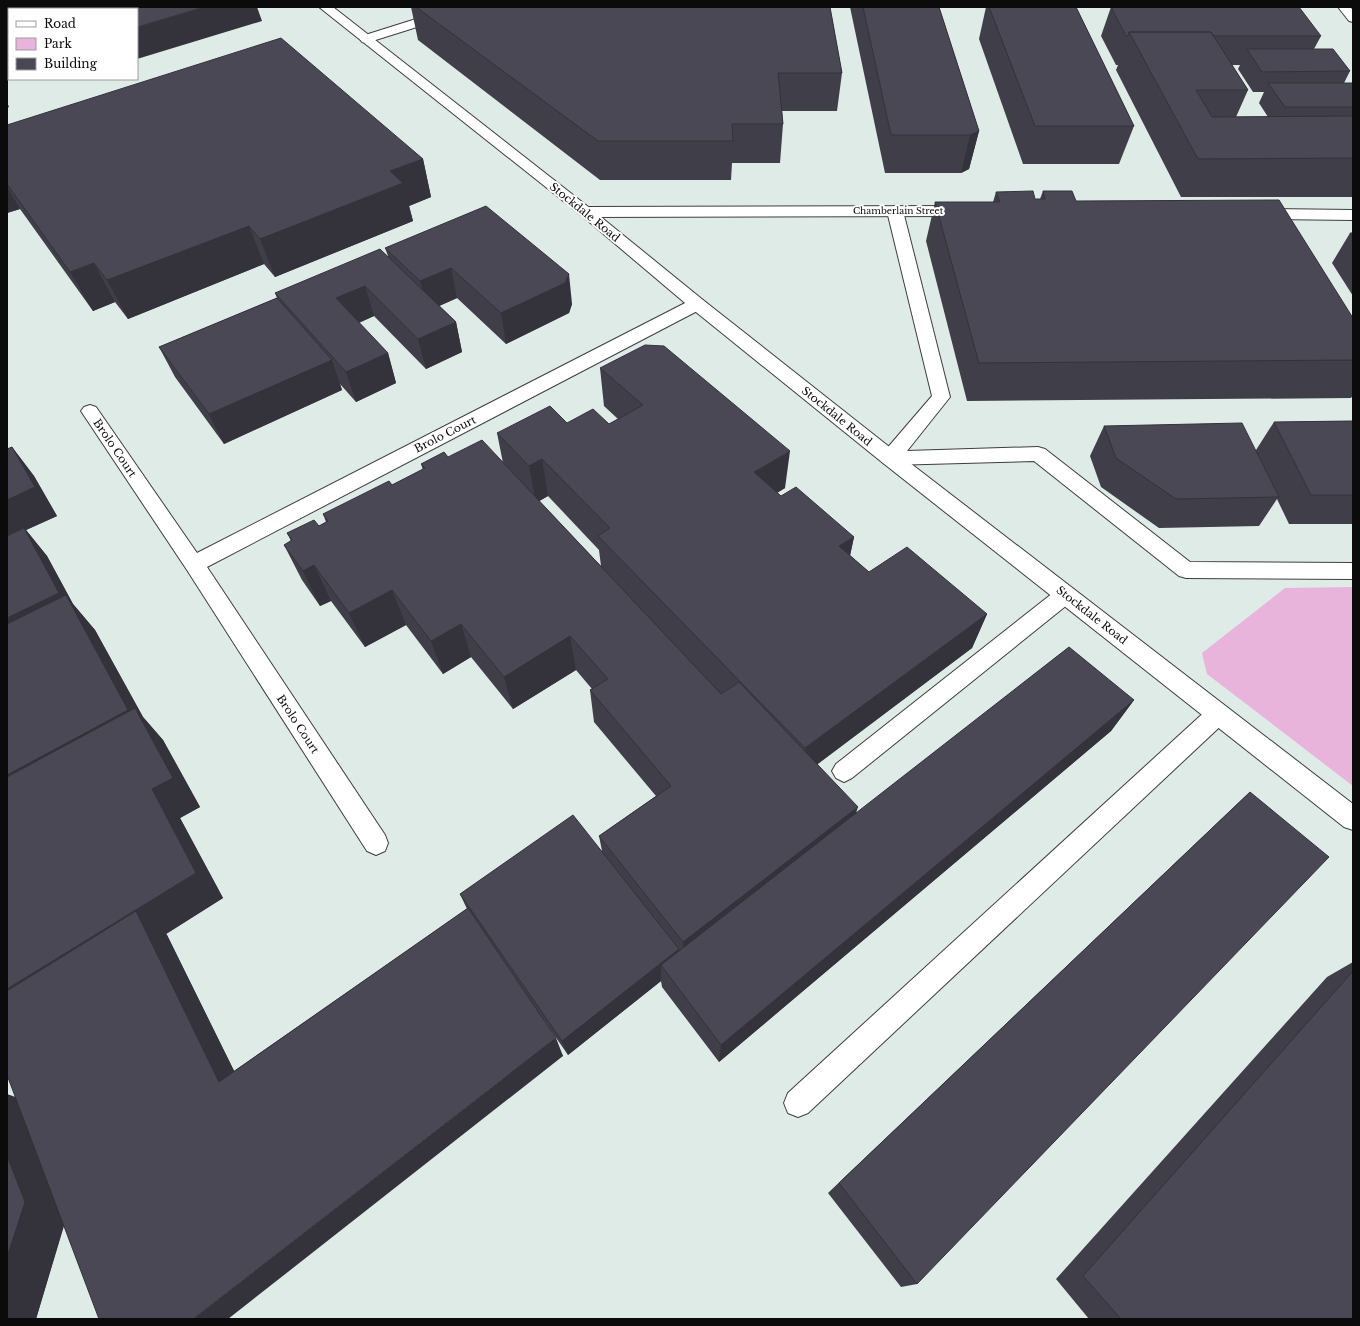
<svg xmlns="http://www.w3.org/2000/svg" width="1360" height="1326" font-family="'Libre Baskerville',serif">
<rect width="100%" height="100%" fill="#f6eaff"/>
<path fill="#dfebe7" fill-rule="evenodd" d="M7,7H1353V1319H7ZM9,9H137V79H9Z"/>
<path fill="#e9b4db" d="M1353,587V786L1207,674L1202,653L1285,588Z"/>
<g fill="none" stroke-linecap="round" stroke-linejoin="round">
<defs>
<path id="service" d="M444,18L448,19L450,22L448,25L417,27L366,43L362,42L360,39L362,36L416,19Z
M895,206L900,208L903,211L950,397L907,451L1038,447L1045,449L1190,562L1353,563V579L1186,578L1179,576L1034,461L890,465L883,463L881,458L883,453L932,396L887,211L890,208Z
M1065,587L1072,589L1075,595L1072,601L852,778L844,782L836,778L832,771L836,764L1058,589Z
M1218,704L1226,707L1229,714L1226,721L808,1113L798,1117L788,1113L784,1103L788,1093L1210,707Z"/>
<path id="minor" d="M963,206L968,208L971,211L968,214L963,216L586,217L581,215L578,212L581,209L586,207Z
M1260,209L1353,210V220L1260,219L1255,217L1252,214L1255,211Z
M697,299L703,300L705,304L703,308L207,567L385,835L388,843L385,851L376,855L367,851L187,570L81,411L84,407L90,405L96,407L197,553L691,300Z"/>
<path id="tertiary" d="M319,7H333L591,209L703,300L897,453L1353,804V830L1344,827L883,463L691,308L581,215Z
M1338,7H1350L1353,10V22L1349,21Z"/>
</defs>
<use href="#service" stroke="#3e3e3e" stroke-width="2"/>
<use href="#minor" stroke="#3e3e3e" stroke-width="2"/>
<use href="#tertiary" stroke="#3e3e3e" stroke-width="2"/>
<use href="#service" fill="#fff" fill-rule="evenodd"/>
<use href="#minor" fill="#fff" fill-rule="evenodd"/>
<use href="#tertiary" fill="#fff" fill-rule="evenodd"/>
</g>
<path fill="#403e48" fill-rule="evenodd" d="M411,7H830L842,73L837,111H782L783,124L780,163H732L731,180H600L418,40Z
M850,7H939L979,131L969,169L961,173H885Z
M986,7H1076L1134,126L1119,164H1023L979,39Z
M1111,7L1321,36L1314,49L1350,71L1344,83H1353V197H1181L1116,70L1118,65H1116L1101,36ZM1232,65H1240L1238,69L1253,92H1264L1259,103L1268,117H1236L1248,90Z
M7,125L423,159L431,197L409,206L413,221L275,277L264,264L128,319L115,302L93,311L20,209L7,213Z
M1043,191L1076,201L1353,318V395L1351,398L967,401L926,241L935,202H993L996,192L1035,199H1040Z
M1350,233H1353V296L1332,263Z
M385,248L572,304L569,313L506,344L457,298L439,306L456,322L462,352L426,369L374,316L359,323L388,353L396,383L356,402L340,384L342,390L224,444L175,377L159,347L277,298L275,293L388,256Z
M600,368L785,488L777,493L781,496L854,537L850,556L869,572L987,614L972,648L817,764L856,813L1134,700L1111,731L719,1062L662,987L661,981L568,1055L541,1016L563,1056L64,1226L36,1319L15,1097L12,447L34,476L57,516L26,530L47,556L73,604L95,630L143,717L163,740L200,807L180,818L223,898L166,934L167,935L234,1071L467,909L460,894L602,851L599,836L656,796L594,722L590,690L592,689L576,670L513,709L471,657L443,674L406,625L365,647L331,601L320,606L302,580L284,545L291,541L287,533L319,526L326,522L323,514L392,485L423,470L421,464L448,457L503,463L497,433L567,423L609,424L618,419L604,406ZM548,496L599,550L601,566L539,501Z
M1353,421V524H1289L1277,499L1259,526L1159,528L1101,487L1090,456L1104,426L1256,450L1274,422Z
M1250,792L917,1284L901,1287L828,1193Z
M1353,962V1319H1089L1056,1279L1327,977Z"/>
<path fill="#34323b" d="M204,7H257L262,21L137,59V27Z
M9,48V71L7,72V49Z
M7,102L9,107L7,108Z
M979,131L969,169L961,173L970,135Z
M423,159L431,197L409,206L413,221L275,277L260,239L390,171Z
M7,187L20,209L7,213Z
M249,226L264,264L128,319L107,280Z
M94,263L115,302L93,311L70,272Z
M451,268L457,298L428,311L420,281Z
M569,274L572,304L569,313L506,344L501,313Z
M365,286L374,316L346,328L336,298Z
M456,322L462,352L426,369L418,339Z
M388,353L396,383L356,402L346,372Z
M332,360L342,390L224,444L209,414Z
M12,447L34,476L57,516L26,530L47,556L73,604L95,630L143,717L163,740L200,807L180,818L223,898L166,934L167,935L247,1097L7,991V500Z
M790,451L785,488L750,509L754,472Z
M542,459L548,496L536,503L529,466Z
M854,537L846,573L839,546Z
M314,565L331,601L320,606L303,571Z
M392,590L406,625L365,647L349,613Z
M987,614L972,648L798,779L805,748Z
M461,624L471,657L443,674L431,641Z
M570,636L576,670L513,709L504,677Z
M1134,700L1111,731L719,1062L721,1045Z
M858,807L849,835L683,964V942Z
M679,949V967L661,965V981L568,1055L562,1041Z
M556,1038L563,1056L228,1319H193Z
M7,1094L24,1100L68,1211L36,1319H7Z"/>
<path fill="#4a4854" stroke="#34323b" d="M78,7H204L137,27V9H80Z
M416,7H830L842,73H778L783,124H732L733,141H598Z
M863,7H939L979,131L970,135H891Z
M989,7H1076L1134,126H1035Z
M1111,7H1299L1321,36H1213L1211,32H1129L1128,36H1126Z
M1129,32H1211L1248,90H1196L1212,117L1353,116V158L1198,159Z
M7,33L9,36V48L7,49Z
M281,38L423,159L390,171L403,183L260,239L249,226L107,280L94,263L70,272L7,184V125Z
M1247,49H1333L1350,71L1262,72Z
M1268,83H1353V107H1285Z
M1033,191L1035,199H1045L1043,191H1072L1076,201L1279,200L1353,318V360L979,363L935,202H1000L996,192Z
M486,206L569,274L565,283L501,313L451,268L420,281L385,248Z
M1350,233H1353V237Z
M380,249L456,322L418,339L365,286L336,298L388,353L346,372L275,293Z
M277,298L332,360L209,414L159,347Z
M645,345L664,346L790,451L754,472L781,496L796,487L854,537L839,546L869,572L907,547L987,614L805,748L598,536L610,528L542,459L529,466L497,433L550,406L567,423L593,409L609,424L643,405L600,368Z
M1353,421V495H1311L1274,422Z
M1242,423L1279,497L1176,499L1116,458L1104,426Z
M482,440L721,694L739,682L858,807L683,942L599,836L671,786L590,690L608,679L570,636L504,677L461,624L431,641L392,590L349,613L314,565L303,571L284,545L292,540L287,533L314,520L319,526L328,521L323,514L389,481L392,485L425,468L421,464L444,452L448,457Z
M12,447L35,487L7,500V449Z
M24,528L59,593L7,618V536Z
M66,595L128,710L7,775V624Z
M1069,647L1134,700L721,1045L661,965Z
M135,708L173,778L152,789L196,873L7,989V777Z
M1250,792L1329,857L917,1284L839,1183Z
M573,815L679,949L562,1041L460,894Z
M468,908L556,1038L193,1319H99L7,1075V991L136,911L219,1082Z
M1353,971V1319H1121L1083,1276Z
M7,1156L25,1202L7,1257Z"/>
<g text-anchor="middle" stroke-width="4" stroke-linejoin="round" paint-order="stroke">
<g font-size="9" fill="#0b0b0b" stroke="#fff">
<text x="898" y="214">Chamberlain Street</text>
</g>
<g font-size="11" fill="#0b0b0b" stroke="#fff">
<text transform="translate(585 212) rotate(39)" y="4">Stockdale Road</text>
<text transform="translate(837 416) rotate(39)" y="4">Stockdale Road</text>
<text transform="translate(445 434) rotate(-27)" y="4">Brolo Court</text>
<text transform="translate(115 448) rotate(56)" y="4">Brolo Court</text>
<text transform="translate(1092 615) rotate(38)" y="4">Stockdale Road</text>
<text transform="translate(298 724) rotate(57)" y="4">Brolo Court</text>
</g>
</g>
<rect width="1360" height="1326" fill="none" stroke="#0b0b0b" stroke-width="16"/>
<rect x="8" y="8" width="130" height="72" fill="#ffffff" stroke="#9d9d9d"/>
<rect x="16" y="21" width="20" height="6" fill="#ffffff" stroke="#9d9d9d"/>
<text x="44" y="28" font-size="12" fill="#0b0b0b">Road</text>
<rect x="16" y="38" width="20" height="12" fill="#e9b4db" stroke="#9d9d9d"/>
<text x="44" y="48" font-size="12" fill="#0b0b0b">Park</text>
<rect x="16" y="58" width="20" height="12" fill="#4a4854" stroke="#9d9d9d"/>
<text x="44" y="68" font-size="12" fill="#0b0b0b">Building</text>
</svg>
